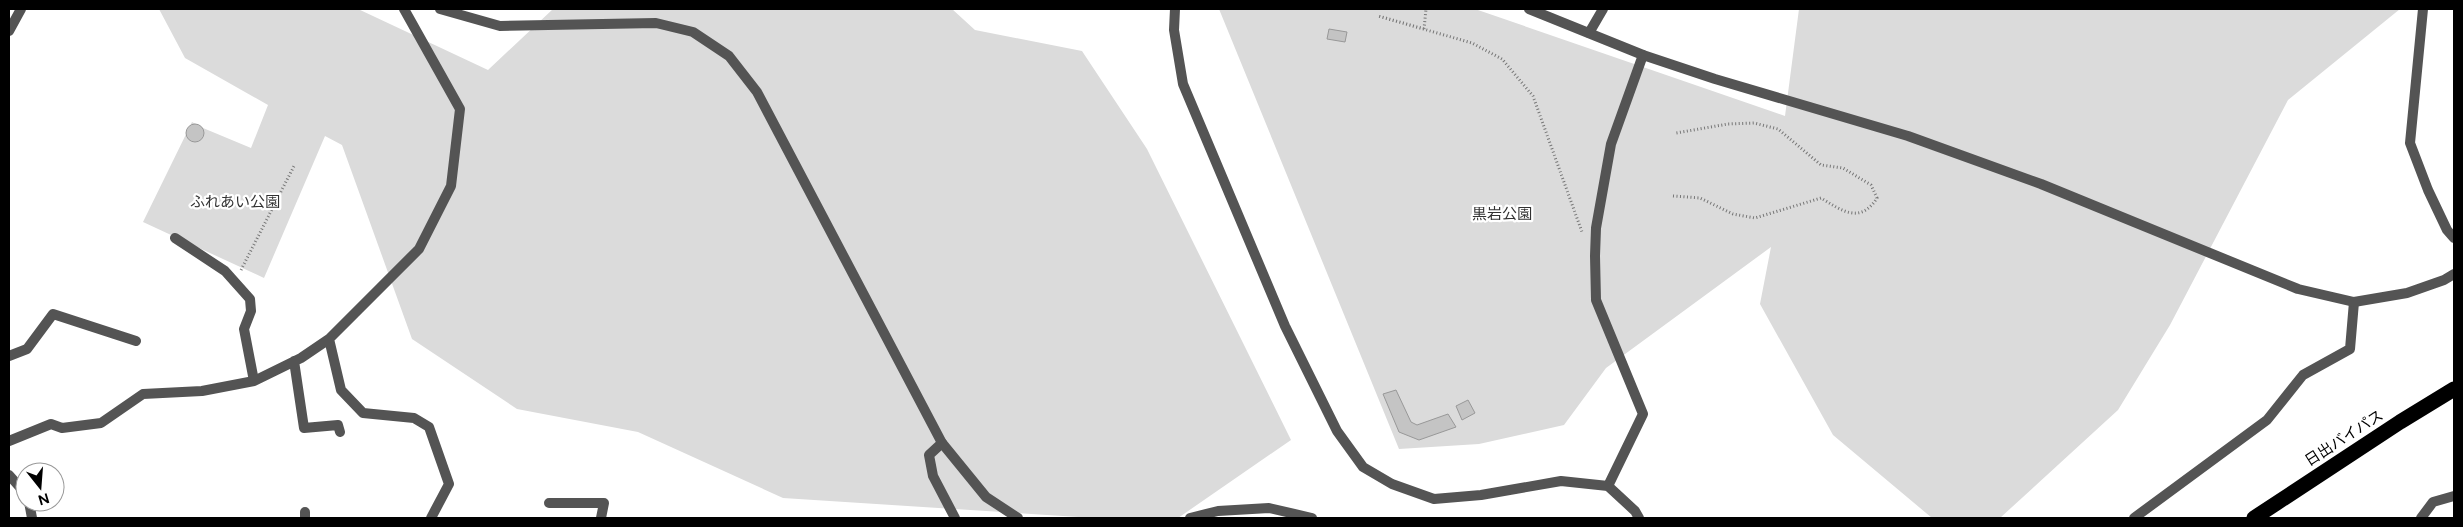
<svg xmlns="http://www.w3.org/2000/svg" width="2463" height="527" font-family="Figtree,'Noto Sans JP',sans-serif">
<rect width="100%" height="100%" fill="#fff"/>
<path fill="#dbdbdb" d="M159,9H358L488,70L553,9H952L975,30L1082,51L1147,149L1291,440L1178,518H1094L783,498L638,432L517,409L412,339L342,145L325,136L264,278L143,222L192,122L203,128L251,148L268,105L185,58Z
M1219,9H1475L1785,116L1799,9H2400L2288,100L2170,325L2118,410L2000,518H1932L1833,435L1760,304L1771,247L1606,368L1564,425L1479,444L1399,449Z"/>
<path fill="#c4c4c4" stroke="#989898" d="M1329,29L1347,32L1345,42L1327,39Z
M186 133a9 9 0 1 1 18 0a9 9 0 1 1-18 0Z
M1396,390L1411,422L1417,425L1448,414L1456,427L1419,440L1399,432L1383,394Z
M1468,400L1475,413L1462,420L1456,406Z"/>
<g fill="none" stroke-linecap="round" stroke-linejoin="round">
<path stroke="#767676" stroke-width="3" stroke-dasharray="1 2.5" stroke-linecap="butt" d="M1424,29L1378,16L1472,43L1502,59L1533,96L1582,232
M1424,29L1426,9
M1673,196L1700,198L1733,214L1755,218L1821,198C1841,210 1860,225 1877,198L1871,185L1843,168L1821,165L1778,129L1754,123L1728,124L1676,133
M241,270L294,166"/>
<path stroke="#545454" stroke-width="10" d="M2423,9L2410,143L2428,190L2447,230L2454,238
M9,31L21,9
M1589,33L1603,9
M175,238L225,271L250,299L251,311L244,329L254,381
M329,339L419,249L451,186L460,109L404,9
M9,356L27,349L53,314L136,341
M294,361L304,428L338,425L340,432
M9,441L51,424L62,428L101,423L143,394L202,391L254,381L301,358L329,339L341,390L363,413L414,418L429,427L449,484L431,518
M942,443L929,455L933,476L955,518
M9,475L25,493
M1608,486L1643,414L1596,300L1595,256L1596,228L1611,144L1643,55
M29,502L32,518
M549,503H604L601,518
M305,518V512
M2134,518L2267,420L2303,375L2350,349L2354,302
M2421,518L2433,502L2454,496"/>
<path stroke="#545454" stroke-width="10" d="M440,9L500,26L656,23L693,32L729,56L757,92L942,443L986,497L1018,518
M1175,9L1174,30L1183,84L1285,326L1337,431L1363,467L1392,484L1434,499L1481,495L1561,481L1608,486L1635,511L1639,518
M1529,9L1643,55L1715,79L1908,136L2041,184L2298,289L2354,302L2407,293L2444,280L2454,274
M1190,518L1218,511L1269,508L1312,518"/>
<path stroke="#000" stroke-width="15" d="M2254,518L2400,422L2454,389"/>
</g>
<g text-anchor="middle" stroke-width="4.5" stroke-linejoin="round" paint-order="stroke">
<g font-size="15" fill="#323232" stroke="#fff">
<text x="235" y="207">ふれあい公園</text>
<text x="1502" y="219">黒岩公園</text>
</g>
<g font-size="15" fill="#000" stroke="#fff">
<text transform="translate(2344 438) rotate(-33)" y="5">日出バイパス</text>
</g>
</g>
<rect width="2463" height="527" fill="none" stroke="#000000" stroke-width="20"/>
<g transform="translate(40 487) rotate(163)"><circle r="24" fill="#ffffff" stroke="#999999"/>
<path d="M0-4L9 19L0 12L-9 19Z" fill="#000000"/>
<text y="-8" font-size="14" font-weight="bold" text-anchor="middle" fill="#000000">N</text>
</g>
</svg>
